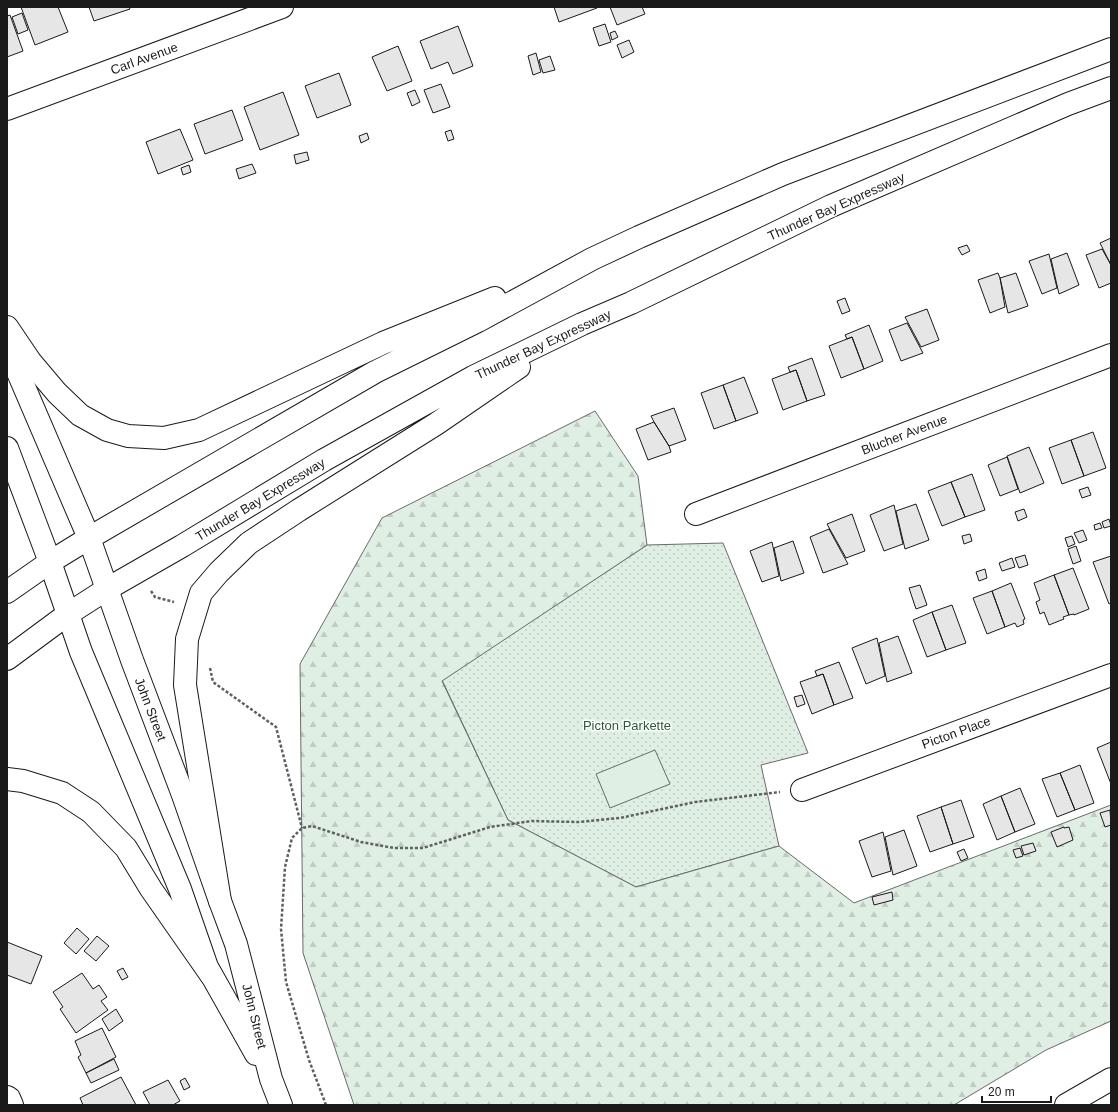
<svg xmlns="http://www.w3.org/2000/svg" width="1118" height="1112" font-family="Arial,sans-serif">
<defs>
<pattern id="green-dots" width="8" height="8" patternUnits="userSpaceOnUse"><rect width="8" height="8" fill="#e0efe3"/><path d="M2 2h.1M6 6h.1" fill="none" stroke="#c0ccc2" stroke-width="1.8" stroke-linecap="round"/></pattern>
<pattern id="forest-firs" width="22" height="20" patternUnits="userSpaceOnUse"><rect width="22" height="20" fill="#e0efe3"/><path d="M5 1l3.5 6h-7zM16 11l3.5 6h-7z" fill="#c0ccc2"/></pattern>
</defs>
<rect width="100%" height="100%" fill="#fff"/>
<path fill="url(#green-dots)" stroke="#6a6a6a" d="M723,543L808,753L761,765L779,846L636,887L508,820L442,680L647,545Z"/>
<path fill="url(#forest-firs)" stroke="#6a6a6a" d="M595,411L638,476L647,545L442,681L508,820L636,887L779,846L854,903L1111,805V1021L1046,1050L954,1105H354L303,953L300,664L382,518Z"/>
<path fill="#e0efe3" stroke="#6a6a6a" d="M655,750L670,784L610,808L596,774Z"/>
<path fill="#e6e6e6" stroke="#1a1a1a" d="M21,7H58L68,32L35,45Z
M89,7H129L130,9L94,21Z
M554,7H596L597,8L559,22Z
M610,7H642L645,14L617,25Z
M22,13L28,30L18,34L12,17Z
M10,15L23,51L7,57V16Z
M605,24L611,42L599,46L593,28Z
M458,26L473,66L453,74L448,62L431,69L420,41Z
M615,31L618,37L612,40L610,33Z
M629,40L634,52L622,58L617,45Z
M398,46L412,81L387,91L372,57Z
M536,53L541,72L533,75L528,56Z
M550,56L555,70L543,73L539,60Z
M339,73L351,105L317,118L305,86Z
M441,84L450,107L433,113L424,90Z
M415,90L420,102L412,106L407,93Z
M283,92L299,135L260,150L244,107Z
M232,110L243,140L205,154L194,124Z
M180,129L193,160L158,174L146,142Z
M451,130L454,139L448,141L445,132Z
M367,133L369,139L361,143L359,136Z
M307,152L309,160L296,164L294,155Z
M252,164L256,173L239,179L236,169Z
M189,165L191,172L183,175L181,168Z
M1111,238V265L1100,243Z
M967,245L970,251L962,255L958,248Z
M1102,249L1111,265V283L1099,288L1086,255Z
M1067,253L1079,285L1059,294L1051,259Z
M1049,254L1057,288L1042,294L1029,261Z
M998,273L1000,278L1005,307L990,313L978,280Z
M1016,273L1028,306L1008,313L1000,278Z
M845,298L850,311L842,314L837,301Z
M927,309L939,340L921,347L905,317Z
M907,323L923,353L901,361L889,330Z
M869,325L883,361L864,369L852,337L847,339L845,335Z
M852,337L864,369L841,378L829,346Z
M812,358L825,395L807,401L796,370L790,372L788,367Z
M796,370L807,401L783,410L772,379Z
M744,377L758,413L736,421L723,385Z
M723,385L736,421L714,429L701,393Z
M674,408L686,440L669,446L654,422L651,416Z
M654,422L669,446L671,452L648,460L636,429Z
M1093,432L1106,468L1084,476L1071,440Z
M1071,440L1084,476L1062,484L1049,448Z
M1029,447L1044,483L1020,493L1007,456Z
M1007,457L1018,489L1000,496L988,465Z
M972,474L985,510L965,517L951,482Z
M951,482L965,517L942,526L928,491Z
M1088,487L1091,495L1082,498L1079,490Z
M916,504L929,540L905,549L896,511Z
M894,505L903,544L884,551L870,515Z
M1024,509L1027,517L1018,521L1015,512Z
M852,514L865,551L846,558L827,524Z
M1109,519L1111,526L1104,528L1102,522Z
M1100,523L1102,528L1095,530L1094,525Z
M829,529L848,564L823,573L810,537Z
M1083,530L1087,540L1079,543L1074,533Z
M970,534L972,541L964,544L962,536Z
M1072,536L1075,544L1068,547L1065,538Z
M793,541L804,573L781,581L774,548Z
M772,542L779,576L762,582L750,551Z
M1076,546L1081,561L1073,564L1068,549Z
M1025,555L1028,565L1019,568L1015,558Z
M1111,556V603L1109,604L1093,562Z
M1012,558L1015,567L1002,571L999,563Z
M1073,568L1089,609L1074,615V614L1069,615L1054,575Z
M985,569L987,578L979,581L976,572Z
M1054,575L1069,615L1063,617L1064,619L1049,625L1044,612L1040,614L1036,602L1040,600L1034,583Z
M1011,583L1025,619L1023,620L1024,624L1017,627L1015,623L1005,627L992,591Z
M920,585L927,605L916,609L909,588Z
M992,591L1005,627L987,634L973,598Z
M952,605L966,643L946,650L932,612Z
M932,612L946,650L927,657L913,620Z
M898,636L912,673L887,682L879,643Z
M877,638L885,676L866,684L852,648Z
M839,662L853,698L834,705L823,674L817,676L815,671Z
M823,674L834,705L812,714L800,682Z
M802,695L805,704L797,707L794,697Z
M1111,742V784L1097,748Z
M1080,765L1094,803L1075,810L1060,773Z
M1060,773L1075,810L1057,817L1042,779Z
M1020,788L1035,824L1015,832L1001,796Z
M1001,796L1015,832L997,840L983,804Z
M961,800L974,837L953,844L941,807Z
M941,807L953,844L930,852L917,816Z
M1110,810L1111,825L1105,827L1100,813Z
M1064,827V828L1069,827L1073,840L1057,847L1051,832Z
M904,830L917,866L893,875L885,837Z
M883,832L891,871L872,877L859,841Z
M1033,843L1036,851L1024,855L1021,846Z
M1020,848L1023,856L1016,858L1013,850Z
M964,849L968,858L961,861L957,852Z
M892,892L893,900L874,905L872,897Z
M77,928L89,939L76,954L64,943Z
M97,936L109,946L96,961L84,951Z
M7,942L42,956L31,984L7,975Z
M123,968L128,977L122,980L117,971Z
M82,973L93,989L99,985L107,997L101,1001L108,1010L76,1033L60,1009L63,1007L53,992Z
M116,1009L123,1021L109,1031L102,1019Z
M102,1028L116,1057L86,1073L78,1057L81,1055L75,1041Z
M114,1059L119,1070L91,1083L86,1073Z
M121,1077L136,1105H83L80,1098Z
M185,1078L190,1087L184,1090L180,1081Z
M168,1080L180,1101L173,1105H150L143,1092Z"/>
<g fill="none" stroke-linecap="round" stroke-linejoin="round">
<defs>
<path id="minor" d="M7,109L282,7
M696,514L1111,355
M802,790L1111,675
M7,1097L9,1098L12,1105"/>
<path id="major" d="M7,347L89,538L132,660L183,795L220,901L236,944L271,1079L281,1105
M7,448L50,562L81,652L180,889L207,967L256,1054
M1066,1105L1111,1079"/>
<path id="highway" d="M7,327L30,361L57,393L80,415L107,430L128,436L164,438L199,430L383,343L495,298
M7,592L50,562L89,538L375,372L478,321L592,259L639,237L783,174L1111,49
M7,659L68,614L107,589L182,546L324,460L473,377L582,324L631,303L831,206L1068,104L1111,88
M7,779L23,781L62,793L91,812L126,848L151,889L211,975
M220,901L185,685L187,639L201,593L219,572L249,543L299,510L436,424L519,367"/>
</defs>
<use href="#minor" stroke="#1a1a1a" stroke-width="24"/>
<use href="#major" stroke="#1a1a1a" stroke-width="24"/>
<use href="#highway" stroke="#1a1a1a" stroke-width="24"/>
<path stroke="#5f5f5f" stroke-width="2.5" stroke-dasharray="3 2" stroke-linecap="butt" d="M151,591L155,597L174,602
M210,668L213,682L276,727L302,828
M326,1105L309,1060L286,982L281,929L285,867L292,838L302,828L312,826L361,842L394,848H423L490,827L532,821L578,822L620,818L695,802L780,792"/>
<use href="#minor" stroke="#fff" stroke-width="22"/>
<use href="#major" stroke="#fff" stroke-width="22"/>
<use href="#highway" stroke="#fff" stroke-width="22"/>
</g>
<g text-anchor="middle" stroke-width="3" stroke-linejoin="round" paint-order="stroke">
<g font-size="13" fill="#1a1a1a" stroke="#fff">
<text transform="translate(144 58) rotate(-20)" y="5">Carl Avenue</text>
<text transform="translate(836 206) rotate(-24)" y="5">Thunder Bay Expressway</text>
<text transform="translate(543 344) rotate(-25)" y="5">Thunder Bay Expressway</text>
<text transform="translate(904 434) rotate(-21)" y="5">Blucher Avenue</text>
<text transform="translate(260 499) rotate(-31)" y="5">Thunder Bay Expressway</text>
<text transform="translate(151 709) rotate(69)" y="5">John Street</text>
<text transform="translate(956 732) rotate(-20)" y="5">Picton Place</text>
<text transform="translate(255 1016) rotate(76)" y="5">John Street</text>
</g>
<g font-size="13" fill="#2b5a34" stroke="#fff">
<text x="627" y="730">Picton Parkette</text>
</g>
</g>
<rect width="1118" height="1112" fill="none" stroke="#1a1a1a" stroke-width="16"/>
<path d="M982 1096v6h69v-6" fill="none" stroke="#1a1a1a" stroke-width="2"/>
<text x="988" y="1096" font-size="12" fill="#1a1a1a" stroke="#ffffff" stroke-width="3" paint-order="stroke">20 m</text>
</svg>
